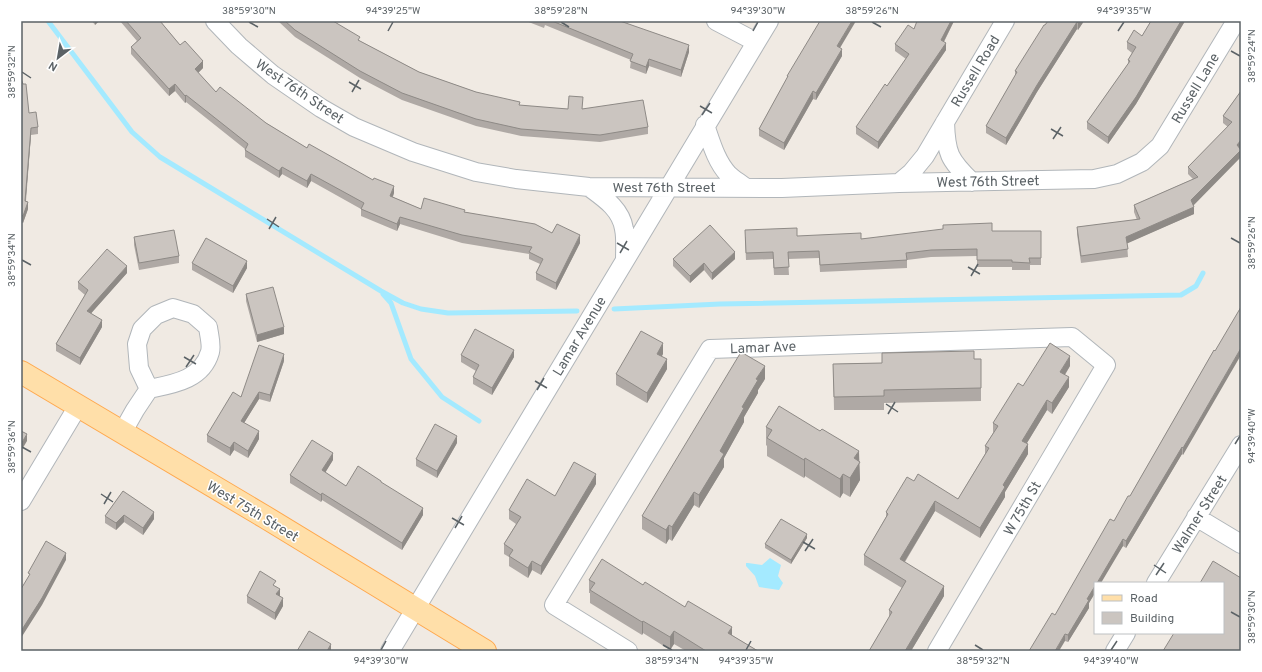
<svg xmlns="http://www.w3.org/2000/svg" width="1262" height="672" font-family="Overpass,sans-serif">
<rect width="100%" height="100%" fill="#f0eae3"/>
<path fill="#a4eaff" d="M770,558L781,565L778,576L783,583L779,590L759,587L755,576L746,566V563H748L762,565Z"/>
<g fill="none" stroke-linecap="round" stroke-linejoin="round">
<path stroke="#a4eaff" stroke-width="5" d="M48,21L132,132L160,157L381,291L403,303L421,309L448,313L577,311
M383,294L391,303L411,359L442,397L479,421
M614,309L720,304L1181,295L1196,286L1203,273"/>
<defs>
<path id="minor" d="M215,21L239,46L273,75L321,108L354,127L413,152L476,172L516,179L589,187L782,188L899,183L1094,179L1117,174L1142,162L1160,146L1236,21
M716,21L756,42
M945,122C946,153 949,160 972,182
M705,125C711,142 716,161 728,174C733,179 740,183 746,188
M899,183L911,173L925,156L1005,21
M589,187C604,198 621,209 624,229C626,238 625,250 625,260
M173,308L193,314L208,327C209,335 212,345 210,352C202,380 173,384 149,389L139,368L137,344L142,329L156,315Z
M122,433L135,410L149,389
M21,501L78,406
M1196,517L1241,544
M1156,583L1241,445
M390,651C516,441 642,231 769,21
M628,651L554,605L710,349L1072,337L1106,365L937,651
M1115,651L1126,633"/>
<path id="major" d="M21,372L265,517L485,651"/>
</defs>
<use href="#minor" stroke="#b1b6ba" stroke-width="20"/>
<use href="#major" stroke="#ffa84d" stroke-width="24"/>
<use href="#minor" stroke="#fff" stroke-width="18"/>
<use href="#major" stroke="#ffdfa9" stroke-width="22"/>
</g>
<path fill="#afa9a5" d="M92,21H99L95,25Z
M120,21H160L180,45L203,68L198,73L216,92L307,148L394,193L393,197L421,209L465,212L552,233L580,243L556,290L536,280V273L540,264L529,259V254L462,243L400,224L397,231L361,216V209L311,181L307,188L282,174L279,178L245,157V149L186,102L185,103L175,91L169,96L131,54V47L137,41Z
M278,21H333L360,41L419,72L476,92L520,106L568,109H582L648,127V134L600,142L521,136L476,126L402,100L360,78L295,37Z
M526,21H620L689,52L681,77L649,66L646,74L630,68L631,60L545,25L544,28Z
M917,21H954L944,42L946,50L878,149L856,134V127L887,86L906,59L895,51V44L914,29Z
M1048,21H1084L1078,30L1077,29L1037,92L1006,145L986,133V126L1015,76V71Z
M1151,21H1185L1136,104L1108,144L1087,129V122L1128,64V60L1132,53L1127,49V42L1142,36Z
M840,48L842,56L816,100L813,99L784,150L759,136V129L787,78V76Z
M21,79L29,113L38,127V134L31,135L26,201L28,209L23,223L21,222Z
M1241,91V147L1193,205L1194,214L1127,243L1128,257L1081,263L1077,234V227L1137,220L1134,212V205L1193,179L1188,174V167L1228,127L1223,123V116Z
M992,231H1041V265H1030V270H1012V267H977V256L931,257L907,260V268L820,272L819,258L788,259L789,275H774L773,259L746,260L745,237L797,236L861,239Z
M134,237L179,256V263L139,270L134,245Z
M673,259H735L712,280L704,270L690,283L673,266Z
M192,263L247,268L233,293L192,270Z
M127,273L91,313L102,327L80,365L56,351V344L85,295L78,289V282Z
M246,294L284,334L257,342L246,301Z
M1214,350L1183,455L1182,454L1126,548L1123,546L1095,583V593L1089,603V608L1068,642L1065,641L1055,615L1130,496Z
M663,354L662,356L667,369L647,403L616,385V374Z
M461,355L514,357L492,395L473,384V377L476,371L461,362Z
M974,359H981V401L884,403V410H834L833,364L882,363Z
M284,361L270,402L259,399L244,423L259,439L248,458L234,450L230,456L207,442V435L241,397Z
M1070,366L1065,375L1069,387L1052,414L1047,410L1027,443L1028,454L1005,492V497L980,538L935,511L905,562L944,596L911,651H869L889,618V610L902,588L864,565V555L886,517V512L914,481L958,499L985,454V446L993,433V423L1023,386Z
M765,379L758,390V393L744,417V422L724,458V467L699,508L694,505L672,541L669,539L666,544L642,529V516Z
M766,427L859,461L860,480L850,497L843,493L840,498L805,476L804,478L767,456V446L766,445Z
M457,443L437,478L416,466V459Z
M333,460L325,472L346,486L381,483L423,515L402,550L322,500L321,502L290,483V475Z
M596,484L541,575L532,570L528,578L509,566V557L504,554V544L516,524L509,519V510Z
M123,491L154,519L143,535L124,522L116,530L105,523V516Z
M807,538L791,564L765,548V544Z
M589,580L643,585L685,607L758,651H686L674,644L670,650L643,633L642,635L590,603V593H589Z
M276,586L280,596V597L283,606L275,620L247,603V596Z"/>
<path fill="#8e8a86" d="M95,21H99L95,25Z
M852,21H856L837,53V46Z
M951,21H954L941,47V40Z
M1079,21H1084L1078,30V23Z
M1181,21H1185L1136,104L1108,144V137Z
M1077,22V29L1037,92L1006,145V138L1037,85Z
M946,43V50L878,149V142Z
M689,45V52L681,77V70Z
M842,49V56L816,100V93Z
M649,59V66L646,74V67Z
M203,61V68L195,76V69Z
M175,84V91L169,96V89Z
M813,91V99L784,150V143Z
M186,95V102L185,103V96Z
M31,128V135L25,208L28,202V209L23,223V216L25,201Z
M1241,140V147L1237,152V145Z
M1241,150V157L1191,208V200Z
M282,167V174L279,178V171Z
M311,174V181L307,188V181Z
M394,186V193L390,203V196Z
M1194,207V214L1126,244V237Z
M400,217V224L397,231V224Z
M580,235V243L556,290V283Z
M735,252V259L712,280V273Z
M247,261V268L233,293V286Z
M704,263V270L690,283V276Z
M127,266V273L87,318V311Z
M102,320V327L80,365V358Z
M284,327V334L257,342V335Z
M663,343V354L657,364V354Z
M1241,348V355L1183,455V448Z
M514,350V357L492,395V388Z
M284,354V361L270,402V395Z
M1070,356V366L1060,382V372Z
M667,359V369L647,403V393Z
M765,366V379L758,390V393L744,417V422L724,458V467L699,508V495L720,451L756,379Z
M1069,377V387L1052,414V403Z
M259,392V399L241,428V421Z
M1047,400V410L1022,451V441Z
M259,431V439L248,458V451Z
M27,434V441L21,451V444Z
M457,436V443L437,478V471Z
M234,442V450L230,456V448Z
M1028,444V454L1005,492V497L980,538V528L1003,485Z
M1182,447V454L1126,548V541Z
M859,451L860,480L850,497V478L854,458Z
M333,453V460L322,478V470Z
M805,458V476L804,478V460Z
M596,474V484L541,575V566Z
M843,474V493L840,498V479Z
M694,492V505L672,541V527Z
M322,493V500L321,502V495Z
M935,501V511L900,569V559Z
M423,508V515L402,550V543Z
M154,512V519L143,535V528Z
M124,515V522L116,530V523Z
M669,525V539L666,544V530Z
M807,534V538L791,564V560Z
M1123,539V546L1101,583H1097Z
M66,553V560L42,605L21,638V631Z
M532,561V570L528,578V568Z
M944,586V596L911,651H905Z
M1095,586V593L1089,603V608L1068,642V635L1087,599Z
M280,589V596L276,601V594Z
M283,598V606L275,620V613Z
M643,621V633L642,635V622Z
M732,627V640L728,633Z
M674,631V644L670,650V637Z
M1065,634V641L1059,651H1055Z
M331,644V651H327Z"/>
<path fill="#cbc5c0" stroke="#8e8a86" d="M126,21H160L180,45L185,41L203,61L195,69L216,92L220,87L266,123L307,148L309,144L373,180L374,178L394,186L390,196L421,209L424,198L465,210L464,212L535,224L552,233L557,224L580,235L556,283L536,273L543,259L529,252L532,247L462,235L400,217L397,224L361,209L364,203L311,174L307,181L282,167L279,171L245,150L248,144L186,95L185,96L175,84L169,89L131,47L141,38Z
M285,21H333L360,37L358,40L419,72L476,92L520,102L519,105L568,109L569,96L583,97L582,109L643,100L648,127L600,135L521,129L476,119L402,93L360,71L295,30Z
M552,21H620L689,45L681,70L649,59L646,67L630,61L633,54Z
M820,21H852L837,46L842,49L816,93L813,91L784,143L759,129L788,76H787Z
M917,21H951L941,40L946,43L878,142L856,127L885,84L887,86L909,54L895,44L908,25L914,29Z
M1048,21H1079L1078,23L1077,22L1037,85L1006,138L986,126L1017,72L1015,71L1044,25H1045Z
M1151,21H1181L1136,97L1108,137L1087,122L1130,61L1128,60L1136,47L1127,42L1134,30L1142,36Z
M21,79L23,84H26L29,113L36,112L38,127L31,128L25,201L28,202L23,216L21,215Z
M1241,91V140L1237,145L1241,150L1191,200L1194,207L1126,237L1128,249L1081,256L1077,227L1140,219L1134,205L1198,177L1188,167L1232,122L1223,116Z
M992,223V231H1041V258H1029L1030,263L1012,262V260H977V249L931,250L906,253L907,260L820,265L819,251L788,252L789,267L774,268L773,252L746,253L745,230L797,228V236L861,233V239L943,229V225Z
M710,225L735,252L712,273L704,263L690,276L673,259Z
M174,230L179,256L139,263L134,237Z
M206,238L247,261L233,286L192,263Z
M107,249L127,266L87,311L102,320L80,358L56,344L88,290L78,282Z
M273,287L284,327L257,335L246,294Z
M1241,307V348L1183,448L1182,447L1126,541L1123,539L1097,583H1095V586L1087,599L1089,600L1068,635L1065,634L1055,651H1029L1052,613L1055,615L1110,519L1114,521L1128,496H1130L1214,350L1215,351Z
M475,329L514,350L492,388L473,377L479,365L461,355Z
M641,331L663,343L657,354L667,359L647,393L616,374Z
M1050,343L1070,356L1060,372L1069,377L1052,403L1047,400L1022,441L1028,444L1003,485L1005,487L980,528L935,501L900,559L944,586L905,651H869L892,612L889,610L906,581L864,555L888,514L886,512L907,477L914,481L918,474L958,499L989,448L985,446L998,426L993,423L1018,383L1023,386Z
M259,345L284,354L270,395L259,392L241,421L259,431L248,451L234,442L230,448L207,435L233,392L241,397Z
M974,351V359H981V388L884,390V396L834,397L833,364L882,363V353Z
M741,352L765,366L756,379L758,380L742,407L744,408L720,451L724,454L699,495L694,492L672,527L669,525L666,530L642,516Z
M779,406L820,431L822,429L859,451L854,458L860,462L850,478L843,474L840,479L805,458L804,460L767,438L772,430L766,427Z
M435,424L457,436L437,471L416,459Z
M21,431L27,434L21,444Z
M312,440L333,453L322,470L346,486L358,466L381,481V482L423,508L402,543L322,493L321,495L290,475Z
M574,462L596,474L541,566L532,561L528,568L509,556L513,550L504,544L521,517L509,510L527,479L555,496Z
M123,491L154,512L143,528L124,515L116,523L105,516Z
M781,519L807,534L791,560L765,544Z
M46,541L66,553L42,598L21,631V589L30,574L28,573Z
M602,559L643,585L645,582L685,607L688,601L732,627L728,633L758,651H706L674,631L670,637L643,621L642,622L590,590L595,583L589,580Z
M1213,561L1241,578V651H1163L1174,633H1223V583H1200Z
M260,571L276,581L273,585L280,589L276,594L283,598L275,613L247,596Z
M309,631L331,644L327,651H297Z"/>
<path fill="none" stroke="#5b6266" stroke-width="1.5" d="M249,22L258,27M561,22L569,27M872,22L881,27M388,31L393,22M753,31L758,22M1118,31L1124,22M1231,51L1240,56M22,72L31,78M349,82L361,89M352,92L359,80M700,106L712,113M702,115L710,103M1051,129L1063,136M1053,139L1061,127M267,219L279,227M269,229L276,217M1231,238L1240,243M617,243L629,250M620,253L627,241M22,260L31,265M968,267L980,274M971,276L978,264M184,357L196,364M186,367L194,355M535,381L547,388M537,390L544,378M886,404L898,412M888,414L895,402M1235,444L1240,436M22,447L31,452M101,494L113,502M104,504L111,492M452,518L464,525M455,528L462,516M803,542L815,549M805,551L813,539M1154,565L1166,573M1156,575L1164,563M1231,612L1240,617M663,645L672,650M975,645L983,650M381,650L386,641M746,650L751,641M1111,650L1117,641"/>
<g text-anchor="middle" stroke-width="3" stroke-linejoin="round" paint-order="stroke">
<g font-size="14" fill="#5b6266" stroke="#fff">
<text transform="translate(975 71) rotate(-59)" y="5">Russell Road</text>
<text transform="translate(1195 88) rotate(-59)" y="5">Russell Lane</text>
<text transform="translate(300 91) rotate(34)" y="5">West 76th Street</text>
<text transform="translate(988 181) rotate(-1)" y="5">West 76th Street</text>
<text x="664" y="192">West 76th Street</text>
<text transform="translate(579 336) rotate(-59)" y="5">Lamar Avenue</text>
<text transform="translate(763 347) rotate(-2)" y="5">Lamar Ave</text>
<text transform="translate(1022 508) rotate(-60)" y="5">W 75th St</text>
<text transform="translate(253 511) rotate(31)" y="5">West 75th Street</text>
<text transform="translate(1199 514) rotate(-58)" y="5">Walmer Street</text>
</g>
</g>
<rect width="1262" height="672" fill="none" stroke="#ffffff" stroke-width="44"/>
<rect x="1094" y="582" width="130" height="52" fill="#ffffff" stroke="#bdc0c2"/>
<rect x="1102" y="595" width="20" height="6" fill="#ffdfa9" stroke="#bdc0c2"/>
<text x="1130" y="602" font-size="12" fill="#5b6266">Road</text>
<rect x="1102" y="612" width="20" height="12" fill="#cbc5c0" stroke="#bdc0c2"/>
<text x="1130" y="622" font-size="12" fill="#5b6266">Building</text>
<g transform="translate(58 58) rotate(211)" stroke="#ffffff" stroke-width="3" paint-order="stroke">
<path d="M0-3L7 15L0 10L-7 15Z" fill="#5b6266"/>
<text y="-6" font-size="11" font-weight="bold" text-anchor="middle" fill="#5b6266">N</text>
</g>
<rect x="22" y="22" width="1218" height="628" fill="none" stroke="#5b6266" stroke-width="1.5"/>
<g font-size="10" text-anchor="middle" fill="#5b6266">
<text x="249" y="14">38°59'30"N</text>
<text x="393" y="14">94°39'25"W</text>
<text x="561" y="14">38°59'28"N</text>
<text x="758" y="14">94°39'30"W</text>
<text x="872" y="14">38°59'26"N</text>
<text x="1124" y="14">94°39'35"W</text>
<text transform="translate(1251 56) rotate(-90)" y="4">38°59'24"N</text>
<text transform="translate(11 72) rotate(-90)" y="4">38°59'32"N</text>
<text transform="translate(1251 243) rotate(-90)" y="4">38°59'26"N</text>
<text transform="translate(11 260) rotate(-90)" y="4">38°59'34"N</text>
<text transform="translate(1251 436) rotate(-90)" y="4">94°39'40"W</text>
<text transform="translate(11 447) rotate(-90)" y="4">38°59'36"N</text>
<text transform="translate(1251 617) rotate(-90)" y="4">38°59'30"N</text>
<text x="381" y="664">94°39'30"W</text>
<text x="672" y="664">38°59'34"N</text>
<text x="746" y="664">94°39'35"W</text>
<text x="983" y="664">38°59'32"N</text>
<text x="1111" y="664">94°39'40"W</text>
</g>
</svg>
